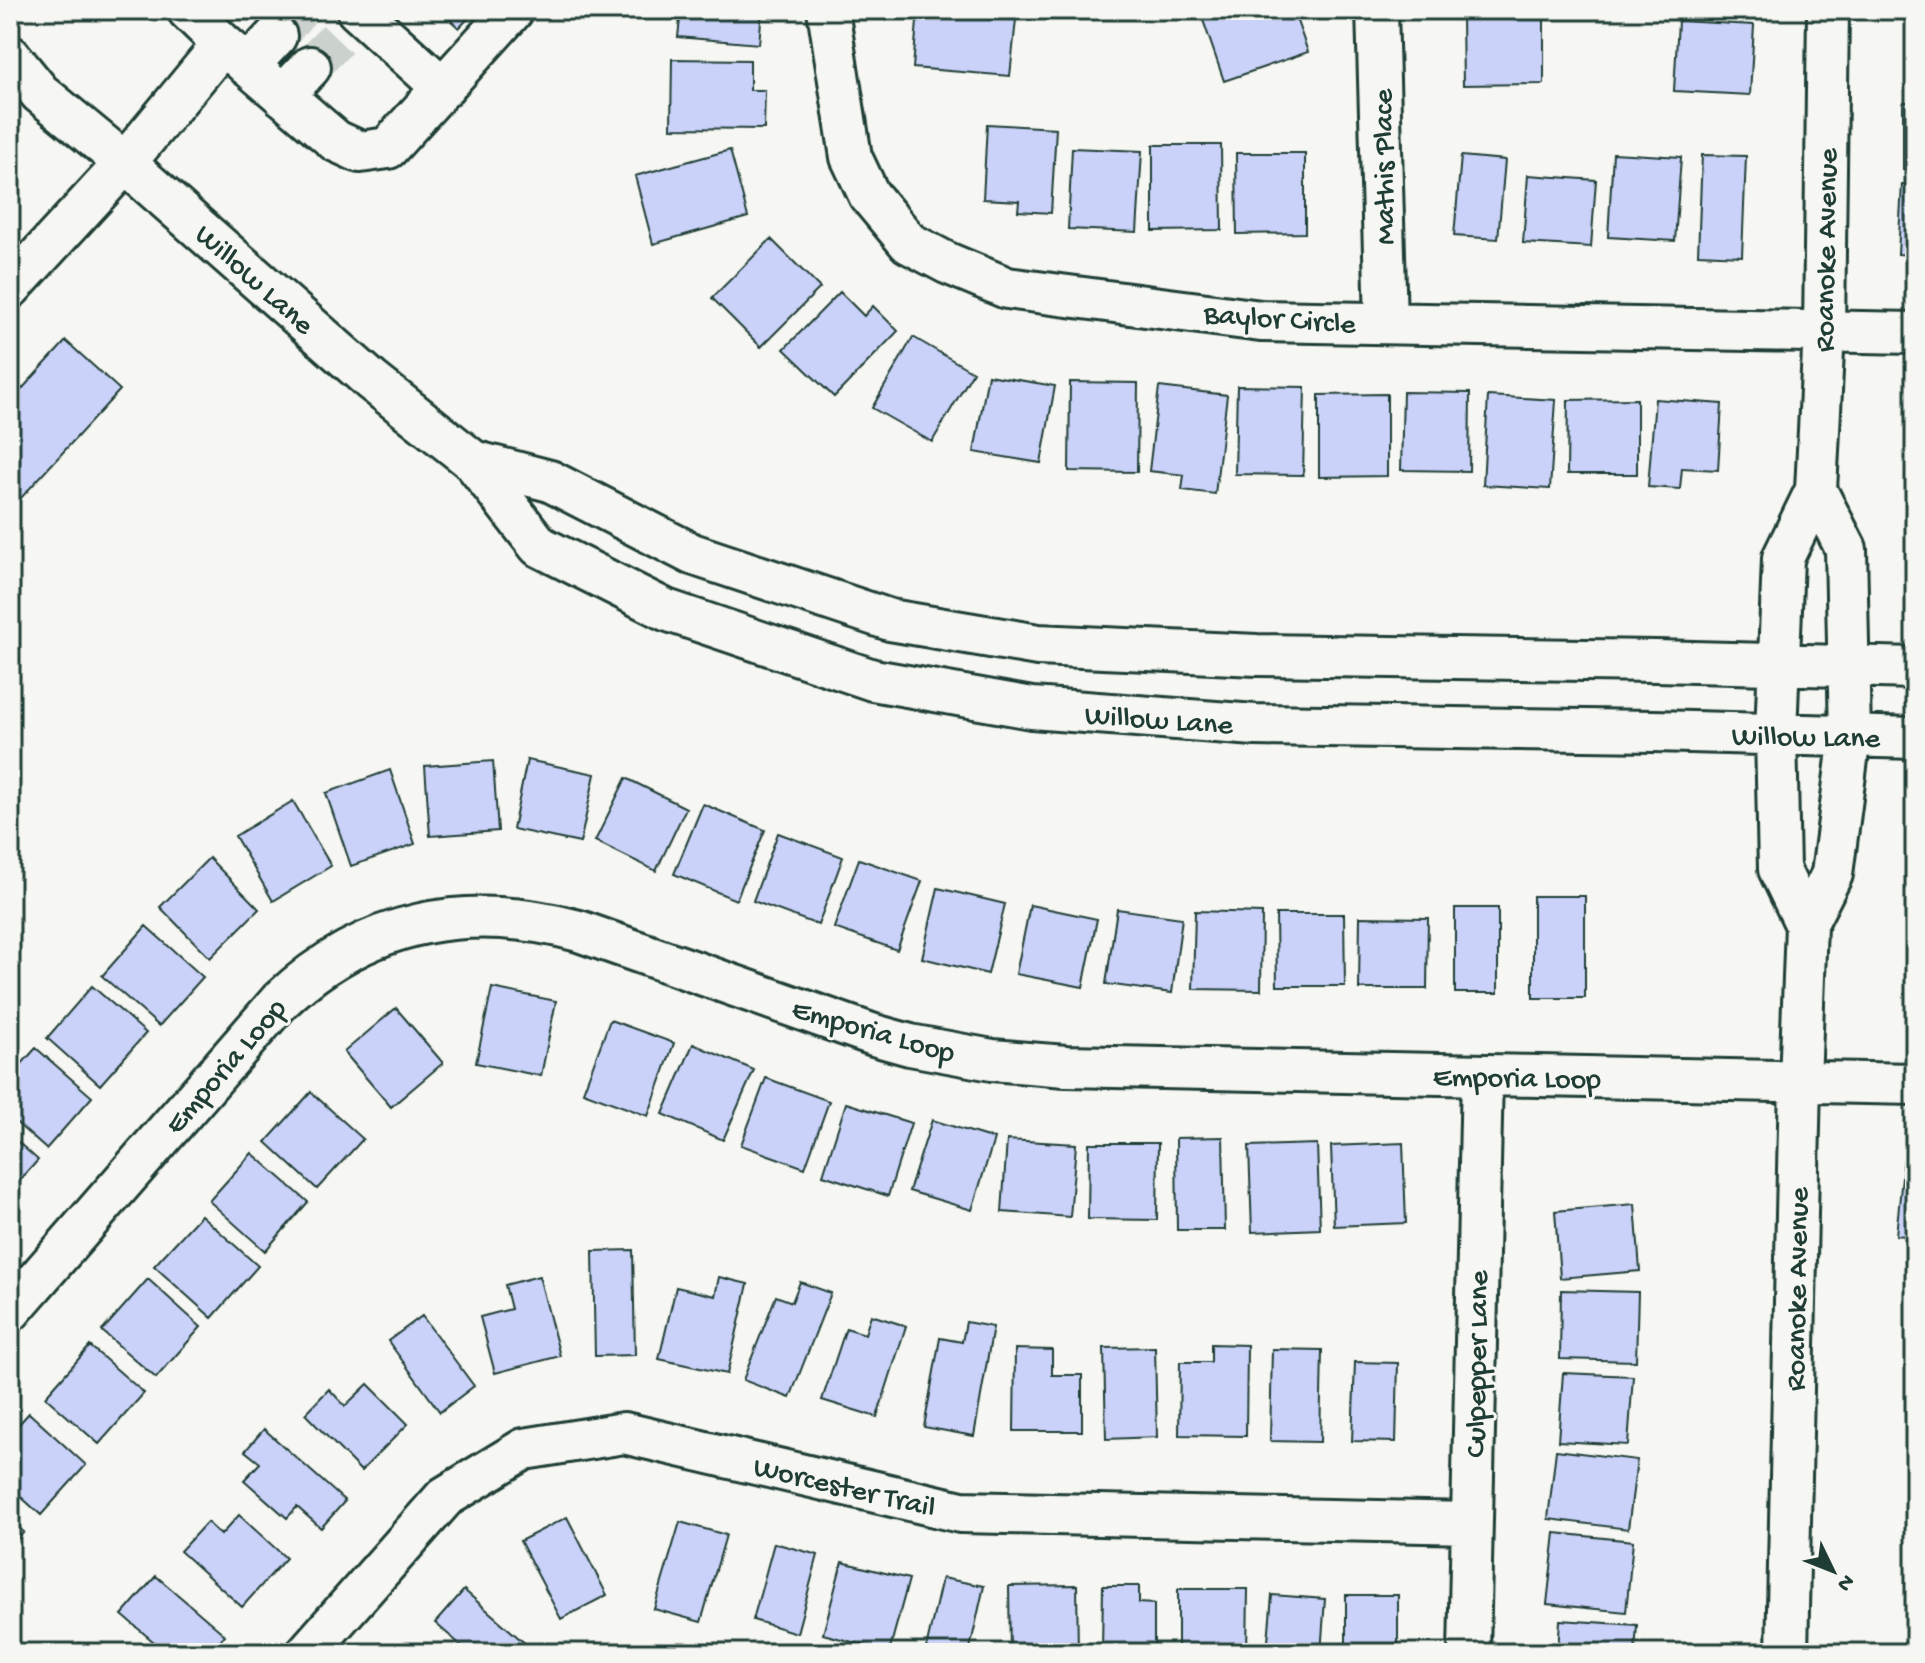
<svg xmlns="http://www.w3.org/2000/svg" width="1925" height="1663" font-family="'Gochi Hand',sans-serif">
<rect width="100%" height="100%" fill="#f6f6f2"/>
<filter id="ink" filterUnits="userSpaceOnUse"><feTurbulence type="fractalNoise" baseFrequency=".0125" numOctaves="2"/><feDisplacementMap in="SourceGraphic" scale="16" xChannelSelector="R" yChannelSelector="G"/><feConvolveMatrix kernelMatrix="1 2 1 2 8 2 1 2 1" color-interpolation-filters="sRGB"/></filter>
<g filter="url(#ink)">
<path fill="#cbd2fa" stroke="#1f3d34" stroke-width="2" d="M439,10H476L459,28Z
M681,10H762L759,44L678,37Z
M918,10H1017L1010,76L913,68Z
M1221,10H1293L1308,52L1224,81L1202,17Z
M1910,12H1915V81H1909Z
M1544,16V84L1463,85L1462,17Z
M1678,21L1754,25L1750,95L1674,91Z
M672,59L750,60V90H765L764,129L671,128Z
M1903,102H1915V170H1903Z
M987,124L1056,128L1051,213L1018,211L1019,201L983,199Z
M1153,145H1221L1222,230L1153,231Z
M1072,148L1142,151L1137,232L1068,229Z
M730,150L748,217L653,244L635,176Z
M1236,153H1305V233L1237,234Z
M1613,153L1681,157L1675,241L1608,237Z
M1702,155L1746,156L1742,256L1698,254Z
M1461,156L1505,160L1498,239L1454,236Z
M1528,175L1596,180L1591,247L1523,243Z
M1902,184L1915,185V255L1898,254Z
M771,239L820,288L761,347L712,298Z
M840,292L864,316L873,306L898,331L834,397L784,349Z
M913,337L973,372L932,442L872,408Z
M66,341L120,390L10,510V402Z
M988,375L1055,386L1041,463L974,452Z
M1070,382L1138,383L1137,472L1069,471Z
M1237,386L1305,387L1303,475L1235,474Z
M1159,387L1227,395L1215,494L1182,490L1184,475L1149,471Z
M1403,392L1470,393L1469,471L1401,470Z
M1387,394V476L1319,477V395Z
M1488,396L1556,400L1550,489L1483,485Z
M1637,399V474H1567L1568,400Z
M1655,399L1722,404L1718,470L1682,468L1680,489L1648,487Z
M527,760L595,774L580,843L513,829Z
M493,761L498,831L430,836L425,766Z
M390,770L415,844L351,866L326,793Z
M626,778L686,808L656,871L595,841Z
M293,801L331,866L273,901L235,836Z
M703,804L765,830L736,900L674,874Z
M778,833L843,857L818,925L753,901Z
M209,858L259,909L210,958L160,907Z
M859,859L922,881L897,950L834,928Z
M938,888L1005,904L988,974L922,958Z
M1533,896H1585V998H1533Z
M1030,905L1097,919L1083,987L1016,974Z
M1455,908H1498V993H1455Z
M1117,909L1182,918L1172,993L1106,984Z
M1195,911L1262,913L1261,990L1193,989Z
M1276,914H1344L1345,986H1277Z
M1360,917L1428,918L1427,989H1359Z
M146,926L203,977L159,1026L102,976Z
M92,986L146,1033L100,1085L47,1038Z
M492,988L556,1001L541,1076L476,1063Z
M396,1008L443,1063L391,1107L344,1052Z
M610,1020L674,1043L648,1116L583,1092Z
M693,1044L754,1070L723,1140L663,1114Z
M36,1048L92,1097L46,1149L10,1117V1077Z
M766,1078L829,1101L805,1168L741,1145Z
M311,1092L363,1139L317,1189L266,1142Z
M846,1103L911,1123L888,1196L823,1175Z
M932,1120L994,1139L972,1210L909,1191Z
M10,1135L38,1160L10,1192Z
M1223,1137L1225,1230H1177L1176,1138Z
M1007,1140L1076,1144L1070,1217L1002,1212Z
M1089,1143H1158L1157,1220L1088,1219Z
M1403,1143L1406,1223L1334,1226L1331,1146Z
M1317,1144L1320,1229L1252,1232L1249,1146Z
M252,1153L308,1202L265,1251L209,1201Z
M1904,1157L1915,1158V1237L1896,1235Z
M1635,1204L1640,1271L1560,1278L1555,1211Z
M201,1215L258,1266L212,1318L154,1266Z
M633,1250L635,1355L595,1356L593,1251Z
M539,1276L560,1356L495,1373L480,1317L511,1309L505,1285Z
M719,1277L748,1284L727,1374L659,1359L676,1287L715,1296Z
M148,1279L201,1327L156,1378L102,1331Z
M800,1282L831,1293L790,1398L743,1380L776,1296L792,1302Z
M1561,1290L1638,1292L1636,1361L1560,1359Z
M871,1315L906,1326L877,1417L822,1400L846,1328L865,1334Z
M422,1316L474,1386L440,1412L388,1341Z
M966,1322L993,1327L974,1436L924,1427L940,1338L962,1342Z
M1211,1344L1247,1345L1246,1436L1179,1435L1180,1362H1211Z
M90,1346L144,1393L99,1444L45,1397Z
M1155,1347L1157,1437L1106,1439L1104,1348Z
M1015,1349L1052,1350V1375H1082V1431H1014Z
M1272,1349L1322,1350L1320,1442L1270,1441Z
M1355,1362L1398,1363L1396,1442L1352,1441Z
M1563,1373L1633,1376L1628,1445L1558,1441Z
M368,1384L408,1424L361,1471L305,1414L329,1389L345,1406Z
M29,1413L86,1465L41,1515L10,1487V1434Z
M264,1429L345,1501L321,1528L297,1507L287,1518L244,1480L260,1463L245,1451Z
M1556,1450L1637,1460L1628,1529L1548,1519Z
M239,1515L286,1558L242,1607L180,1551L207,1522L221,1535Z
M567,1517L607,1595L561,1619L520,1541Z
M10,1520L24,1532L10,1547Z
M680,1522L726,1535L701,1622L654,1609Z
M1555,1533L1633,1541L1626,1612L1547,1604Z
M774,1543L818,1555L797,1633L753,1620Z
M842,1562L909,1579L889,1652L823,1634Z
M156,1576L225,1635L210,1653H167L122,1615Z
M942,1578L984,1586L969,1653H925Z
M1077,1585L1078,1653H1010L1009,1586Z
M1103,1586H1139V1603L1154,1604V1653H1102Z
M1178,1589H1248L1247,1653H1178Z
M464,1590L536,1653H470L435,1623Z
M1272,1595L1325,1599L1321,1653H1267Z
M1346,1595H1398V1653H1346Z
M1560,1620L1637,1625L1635,1653H1558Z
M79,1643L100,1653H74Z"/>
<g fill="none" stroke-linecap="round" stroke-linejoin="round">
<path stroke="#cbd1cc" stroke-width="40" stroke-dasharray="40 20" stroke-linecap="butt" d="M276,36L299,10
M310,67L337,39"/>
<defs>
<path id="minor" d="M188,10L223,44L336,141L360,152L388,148L513,10
M357,10L443,88
M828,10L851,157L869,195L909,243L947,263L1007,288L1261,321L1915,333
M1377,10L1386,323
M10,56L40,93L125,163L372,381L473,461L539,546L666,610L873,680L1032,708L1255,725L1654,731L1915,738
M248,66L276,36
M283,96L310,67
M10,288L125,163L223,44
M473,461L550,481L692,554L890,620L1038,645L1257,655L1656,661L1915,668
M1806,925L1779,869L1776,734L1783,558L1816,490L1824,331L1828,10
M10,1311L280,1001C365,920 467,901 579,931L874,1035L910,1045L992,1060L1066,1066L1915,1084
M307,1653L445,1497L524,1449L624,1433L961,1512L1471,1523
M1469,1653L1482,1075
M1787,1653L1800,1082L1806,925L1832,874L1850,736L1846,549L1816,490"/>
</defs>
<use href="#minor" stroke="#1f3d34" stroke-width="46"/>
<use href="#minor" stroke="#f6f6f2" stroke-width="40"/>
</g>
</g>
<g text-anchor="middle" stroke-width="6" stroke-linejoin="round" paint-order="stroke">
<g font-size="30" fill="#1f3d34" stroke="#f6f6f2">
<text transform="translate(1382 167) rotate(-91)" y="10">Mathis Place</text>
<text transform="translate(1824 250) rotate(-89)" y="10">Roanoke Avenue</text>
<text transform="translate(256 278) rotate(42)" y="10">Willow Lane</text>
<text transform="translate(1280 317) rotate(4)" y="10">Baylor Circle</text>
<text transform="translate(1159 718) rotate(4)" y="10">Willow Lane</text>
<text transform="translate(1806 735) rotate(1)" y="10">Willow Lane</text>
<text transform="translate(874 1029) rotate(16)" y="10">Emporia Loop</text>
<text transform="translate(224 1065) rotate(-49)" y="10">Emporia Loop</text>
<text transform="translate(1517 1076) rotate(1)" y="10">Emporia Loop</text>
<text transform="translate(1795 1289) rotate(-89)" y="10">Roanoke Avenue</text>
<text transform="translate(1475 1364) rotate(-89)" y="10">Culpepper Lane</text>
<text transform="translate(845 1485) rotate(13)" y="10">Worcester Trail</text>
</g>
</g>
<rect width="1925" height="1663" fill="none" stroke="#f6f6f2" stroke-width="40"/>
<rect x="20" y="20" width="1885" height="1623" fill="none" stroke="#1f3d34" stroke-width="3" filter="url(#ink)"/>
<g transform="translate(1833 1571) rotate(133)" stroke="#f6f6f2" stroke-width="6" paint-order="stroke">
<path d="M0-6L14 30L0 20L-14 30Z" fill="#1f3d34"/>
<text y="-12" font-size="22" font-weight="bold" text-anchor="middle" fill="#1f3d34">N</text>
</g>
</svg>
